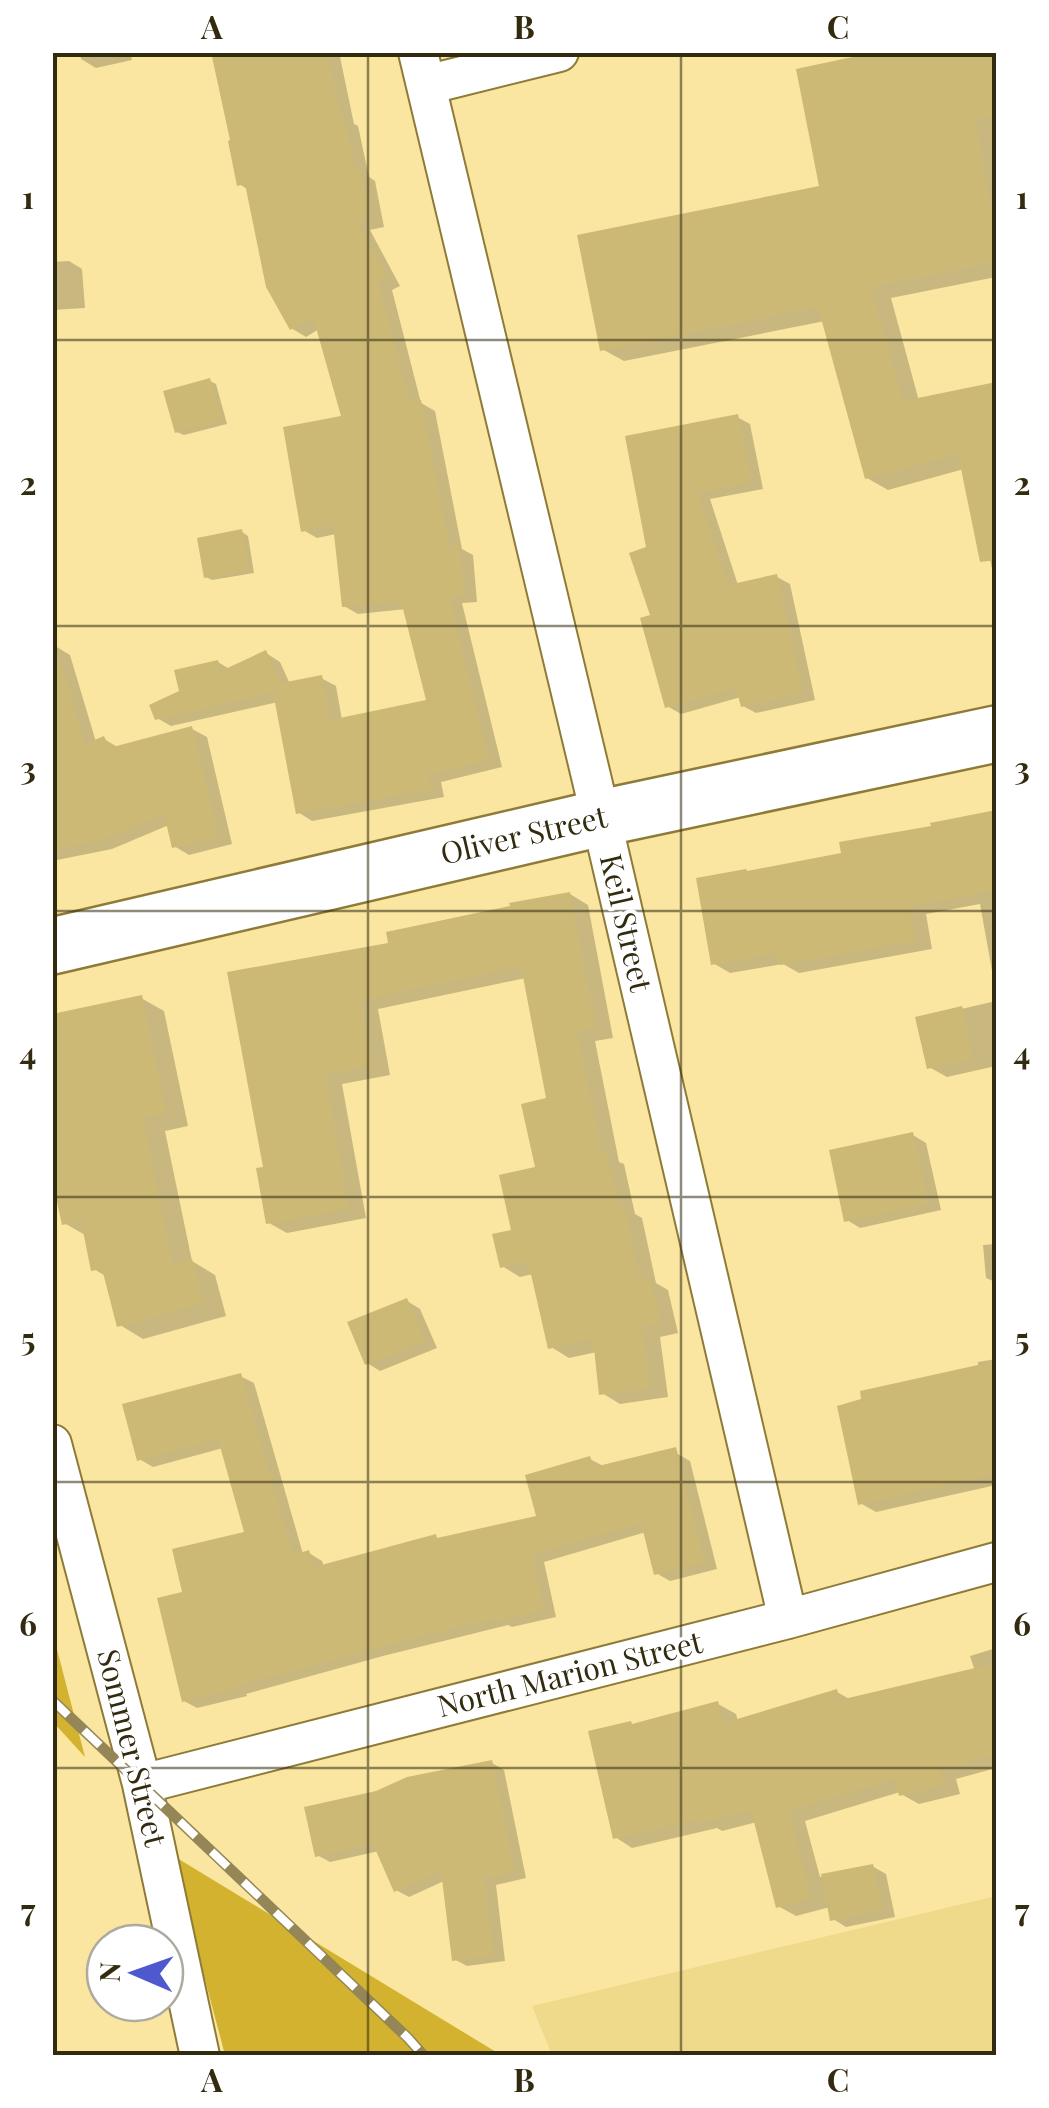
<svg xmlns="http://www.w3.org/2000/svg" width="1049" height="2108" font-family="'Playfair Display',serif">
<rect width="100%" height="100%" fill="#fae6a0"/>
<path fill="#efd98b" d="M996,1896V2055H552L532,2006Z"/>
<path fill="#d2b22e" d="M52,1634H53L85,1757L53,1722Z
M172,1855L501,2055H225Z"/>
<path fill="#0003" d="M80,52H130L132,60L96,68L81,59Z
M225,52H339L354,124L358,126L369,177L375,181L384,227L370,230L400,286L392,290L421,403L435,411L462,549L473,555L477,602L462,603L502,767L441,782L444,797L312,821L298,812L278,702L171,726L157,718L182,692L218,662L231,670L266,653L280,662L290,684L321,678L336,686L342,720L429,702L406,609L358,614L344,606L336,534L317,538L303,530L344,418L319,329L306,337L291,328L249,190L239,184Z
M889,52H996V131H994L996,141V277L891,298L919,401L996,385V587L980,514L964,469L888,490L867,478L825,321L624,361L602,349L822,188Z
M69,261L82,269L85,308L52,310V262Z
M210,381L216,384L227,424L184,435L177,432Z
M737,417L750,424L763,489L710,499L738,585L777,577L790,584L815,700L756,713L743,706L741,697L681,714L667,706L653,616L649,549Z
M242,532L248,536L254,573L212,580L206,577Z
M55,646L70,655L96,742L104,739L119,748L192,729L207,737L232,844L189,855L174,846L169,825L112,849L52,861V647Z
M996,813V993L980,904L926,914L932,949L799,973L783,964L730,973L713,963L844,855L934,828L933,825Z
M570,894L588,905L613,1038L595,1041L619,1162L624,1164L635,1214L642,1218L656,1283L668,1290L678,1333L660,1337L668,1397L620,1404L602,1393L597,1352L569,1358L551,1347L533,1274L520,1277L502,1266L538,1169L549,1100L526,978L378,1009L390,1075L342,1084L366,1218L287,1233L269,1223L265,1170L391,945Z
M141,998L164,1011L188,1126L165,1131L192,1261L215,1275L226,1316L143,1339L120,1325L107,1277L94,1269L87,1236L64,1223Z
M996,1001V1066L947,1077L929,1067L918,1019Z
M913,1135L926,1143L941,1210L860,1228L847,1220Z
M996,1244V1281H993L986,1278L983,1245Z
M407,1301L420,1309L437,1348L380,1371L367,1363Z
M996,1359V1485L876,1512L860,1503L978,1368V1362Z
M240,1376L254,1383L303,1554L309,1553L322,1561L324,1567L436,1537L441,1540L540,1518L590,1459L605,1467L676,1453L690,1461L717,1569L670,1581L656,1573L646,1532L544,1562L556,1617L512,1627L508,1625L383,1656L246,1694L247,1696L197,1708L184,1701L185,1594L247,1534L223,1448L153,1467L139,1459Z
M996,1648V1768L956,1779L960,1794L919,1804L901,1794L900,1792L805,1821L820,1877L872,1866L886,1874L895,1917L846,1927L833,1919L830,1907L796,1916L778,1906L757,1822L722,1831L717,1828L632,1848L615,1837L635,1726L718,1704L736,1714L738,1721L837,1692L851,1700L975,1671L970,1656Z
M492,1763L504,1770L526,1878L496,1885L505,1961L467,1966L454,1959L444,1881L409,1897L396,1890L379,1851L330,1862L317,1855Z"/>
<path fill="#ccb975" d="M211,52H327L341,116H344L356,171L361,170L371,219L358,222L387,277L378,282L410,402L421,400L449,546L459,545L464,595L449,596L489,760L428,775L431,789L296,814L273,692L155,720L149,705L179,691L174,670L218,660L221,671L266,650L281,683L322,675L330,720L426,700L401,601L342,607L333,525L301,532L283,427L341,416L313,317L290,330L266,287L245,184L237,186L228,141L230,140Z
M876,52H996V116L975,120L996,230V262L871,287L903,401L996,382V560L980,562L958,454L865,479L818,307L600,351L577,235L819,186L796,69Z
M210,378L222,421L175,433L163,391Z
M738,414L751,482L698,493L728,585L777,574L803,693L741,707L736,688L665,708L640,618L650,615L629,553L646,547L625,436Z
M242,529L249,570L204,578L197,538Z
M62,665L85,744L104,736L109,748L192,726L219,837L172,848L164,814L97,841L52,851V666Z
M996,810V890L910,906L915,941L780,965L777,953L711,965L696,878L746,869L747,871L841,853L839,842L931,826L930,823Z
M570,892L596,1028L577,1031L602,1152L606,1151L619,1206L624,1204L640,1279L650,1277L661,1323L642,1327L650,1388L599,1395L593,1339L548,1349L528,1261L500,1268L492,1234L511,1230L499,1175L535,1167L521,1104L546,1098L521,966L361,1000L373,1066L325,1074L349,1209L266,1224L256,1168L263,1167L227,972L388,943L386,932L510,906L509,903Z
M142,995L166,1114L143,1118L173,1264L192,1259L204,1303L117,1327L102,1269L91,1271L81,1221L62,1225L52,1178V1014Z
M962,1006L973,1058L927,1069L915,1017Z
M913,1132L928,1204L844,1222L829,1150Z
M407,1298L425,1341L365,1365L347,1322Z
M996,1361V1474L858,1505L837,1406L861,1399L860,1391Z
M241,1373L293,1555L309,1550L314,1567L436,1534L437,1538L536,1516L525,1475L590,1456L594,1467L676,1447L705,1562L654,1575L641,1523L532,1555L544,1610L496,1621L495,1618L425,1635L234,1687L235,1689L182,1702L157,1598L182,1592L172,1549L244,1532L218,1439L137,1461L122,1404Z
M996,1663V1754L940,1770L944,1785L899,1796L895,1779L789,1811L811,1898L776,1908L751,1810L702,1823L701,1819L613,1839L588,1731L631,1721L632,1724L718,1701L724,1723L837,1689L840,1700Z
M492,1760L515,1872L484,1878L494,1955L452,1961L441,1871L394,1892L373,1844L315,1857L304,1807L376,1791L407,1777Z
M873,1864L883,1910L830,1921L821,1874Z"/>
<g fill="none" stroke-linecap="round" stroke-linejoin="round">
<defs>
<path id="street" d="M418,52L601,818L788,1619
M426,85L559,52
M52,1444L142,1784L200,2056
M142,1784L788,1619L996,1562"/>
<path id="secondary" d="M52,946L601,818L996,734"/>
</defs>
<use href="#street" stroke="#8e7b38" stroke-width="42"/>
<use href="#secondary" stroke="#8e7b38" stroke-width="60"/>
<use href="#street" stroke="#fff" stroke-width="38"/>
<use href="#secondary" stroke="#fff" stroke-width="55"/>
<defs>
<path id="rail" d="M52,1700L408,2038L424,2056"/>
</defs>
<use href="#rail" stroke="#948656" stroke-width="11"/>
<use href="#rail" stroke="#fff" stroke-width="8" stroke-dasharray="22" stroke-linecap="butt"/>
</g>
<path fill="none" stroke="#332b0f" stroke-width="2.5" stroke-opacity="0.55" d="M368,52V2056M681,52V2056M52,340H996M52,626H996M52,911H996M52,1197H996M52,1482H996M52,1768H996"/>
<g text-anchor="middle" stroke-width="8" stroke-linejoin="round" paint-order="stroke">
<g font-size="30" fill="#332b0f" stroke="#fff">
<text transform="translate(524 836) rotate(-13)" y="10">Oliver Street</text>
<text transform="translate(625 923) rotate(77)" y="10">Keil Street</text>
<text transform="translate(570 1675) rotate(-14)" y="10">North Marion Street</text>
<text transform="translate(131 1748) rotate(76)" y="10">Sommer Street</text>
</g>
</g>
<rect width="1049" height="2108" fill="none" stroke="#ffffff" stroke-width="110"/>
<g transform="translate(135 1973) rotate(272)"><circle r="48" fill="#ffffff" stroke="#adaa9f" stroke-width="2.5"/>
<path d="M0-8L18 38L0 25L-18 38Z" fill="#4e59cf"/>
<text y="-15" font-size="28" font-weight="bold" text-anchor="middle" fill="#332b0f">N</text>
</g>
<rect x="55" y="55" width="939" height="1998" fill="none" stroke="#332b0f" stroke-width="4"/>
<g font-size="32" text-anchor="middle" font-weight="bold" fill="#332b0f">
<text x="212" y="39">A</text>
<text x="524" y="39">B</text>
<text x="838" y="39">C</text>
<text x="28" y="209">1</text>
<text x="1022" y="209">1</text>
<text x="28" y="495">2</text>
<text x="1022" y="495">2</text>
<text x="28" y="780">3</text>
<text x="1022" y="780">3</text>
<text x="28" y="1065">4</text>
<text x="1022" y="1065">4</text>
<text x="28" y="1351">5</text>
<text x="1022" y="1351">5</text>
<text x="28" y="1636">6</text>
<text x="1022" y="1636">6</text>
<text x="28" y="1922">7</text>
<text x="1022" y="1922">7</text>
<text x="212" y="2092">A</text>
<text x="524" y="2092">B</text>
<text x="838" y="2092">C</text>
</g>
</svg>
